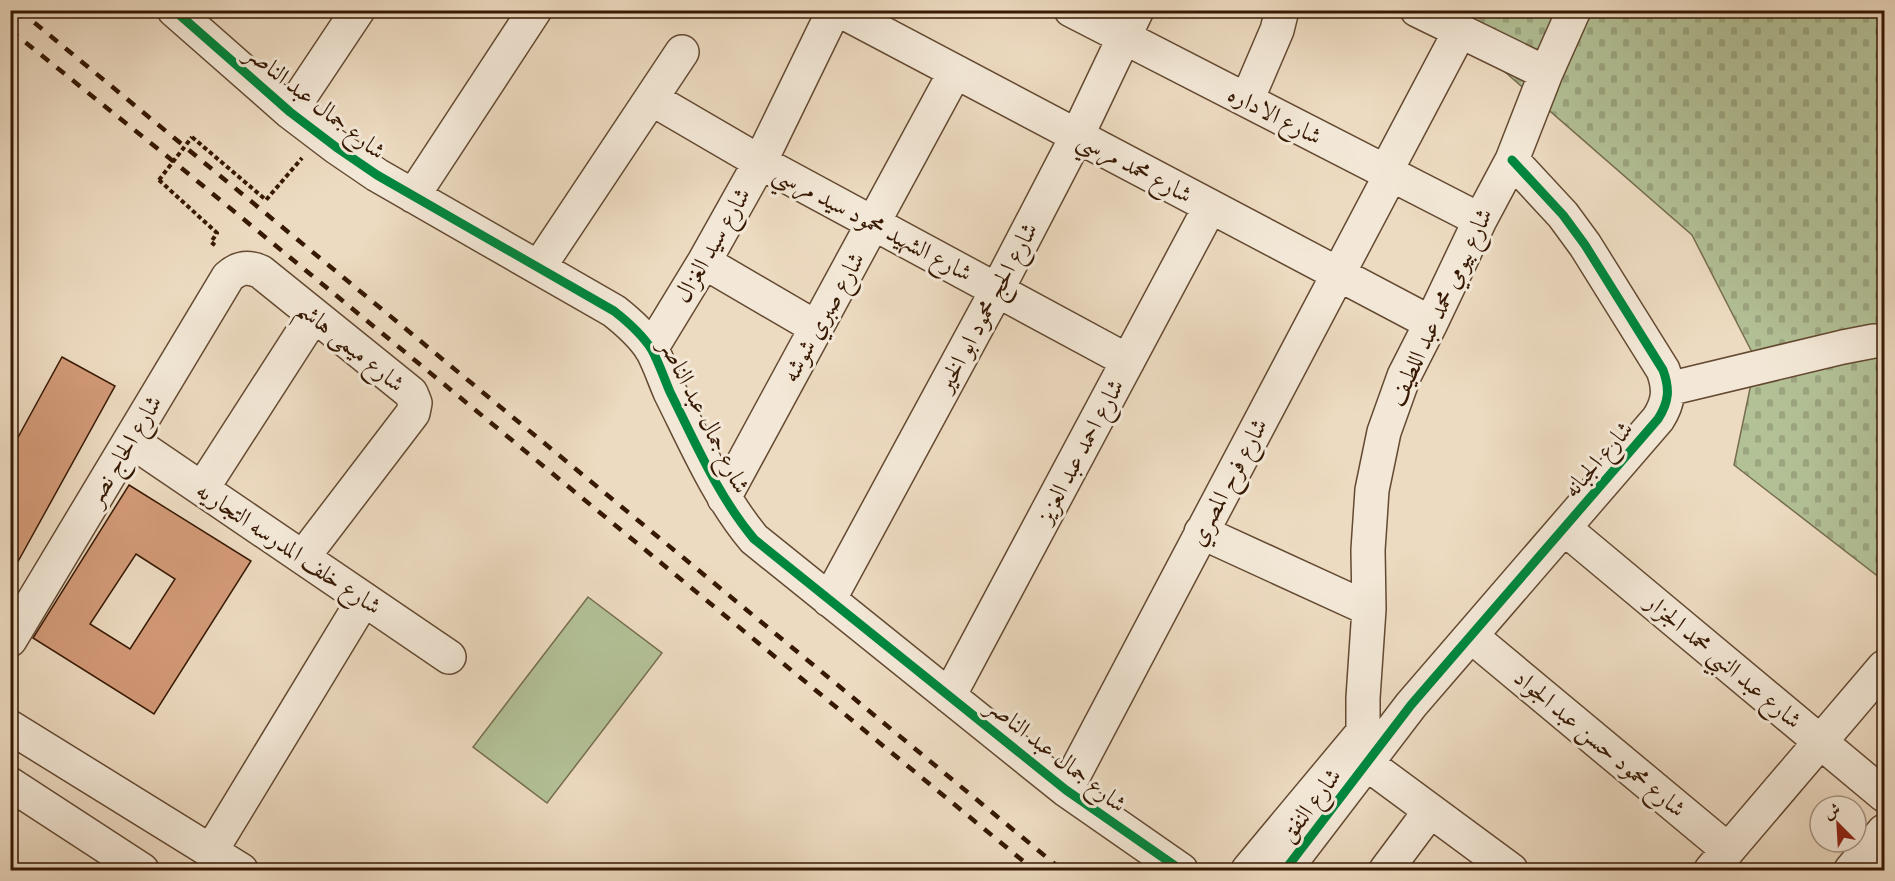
<svg xmlns="http://www.w3.org/2000/svg" width="1895" height="881" font-family="'Libre Bodoni',Amiri,serif">
<defs>
<pattern id="cemetery-stones" width="16" height="16" patternUnits="userSpaceOnUse" patternTransform="scale(1.5)"><rect width="16" height="16" fill="#b3c197"/><path d="M2 7V4a2 2 0 0 1 4 0v3zM10 15v-3a2 2 0 0 1 4 0v3z" fill="#9ba580"/></pattern>
</defs>
<rect width="100%" height="100%" fill="#eddbc1"/>
<filter id="stains"><feTurbulence type="fractalNoise" baseFrequency=".00333" numOctaves="4"/><feColorMatrix values="0 0 0 0 .2 0 0 0 0 .09 0 0 0 0 .02 0 0 0 .5 -.17"/></filter>
<radialGradient id="worn" r=".72"><stop offset=".6" stop-color="#630" stop-opacity="0"/><stop offset="1" stop-color="#630" stop-opacity=".3"/></radialGradient>
<path fill="url(#cemetery-stones)" stroke="#756d4d" stroke-width="1.5" d="M1425,11H1884V581L1734,465L1756,360L1692,235L1505,72Z"/>
<path fill="#b3c197" stroke="#756d4d" stroke-width="1.5" d="M588,597L662,653L547,803L473,747Z"/>
<path fill="#d39a78" stroke="#371903" stroke-width="1.5" fill-rule="evenodd" d="M62,357L115,386L10,576V452Z
M129,485L251,561L154,714L33,638ZM136,554L175,579L130,649L90,624Z"/>
<g fill="none" stroke-linecap="round" stroke-linejoin="round">
<defs>
<path id="minor" d="M174,10L290,112L336,147L377,175L614,311C628,322 642,334 652,350C659,363 664,378 670,392C695,442 718,496 754,539L1066,790L1181,870
M839,10L1431,323
M1071,10L1480,220
M1417,10L1546,73
M652,99L760,162L1128,361
M1247,100L1277,30L1282,10
M290,112L358,10
M1386,171L1460,31
M413,196L535,10
M704,262L817,328
M539,267L682,52
M651,349L704,262L760,162L834,10
M1668,389L1843,347L1874,341H1884
M130,440L449,657
M202,489L314,315
M724,498L955,72
M1564,528L1884,795
M1201,532L1369,609
M829,600L997,290L1077,136L1137,10
M1471,636L1728,850
M10,640L228,277C239,267 248,266 261,272L411,393L415,403L413,413L303,557
M949,696L1210,207
M10,727L241,870
M1366,763L1363,732V698L1369,609L1368,550L1372,490L1384,432L1404,376L1431,323L1480,220L1512,160L1546,73L1574,10
M1366,763L1511,870
M10,784L142,870
M1066,790L1391,174
M211,851L364,599
M1248,870L1363,732
M1285,870L1411,705L1658,419C1669,402 1670,389 1663,370L1585,245L1563,215L1512,160
M1386,870L1430,811
M1711,870L1884,667
M1851,870L1884,831"/>
</defs>
<use href="#minor" stroke="#644a32" stroke-width="36"/>
<path stroke="#371903" stroke-width="4" stroke-dasharray="4.5 3" stroke-linecap="butt" d="M192,137L266,200L302,158
M159,180L217,233L211,242L217,247"/>
<use href="#minor" stroke="#f3e8d7" stroke-width="33"/>
<path stroke="#371903" stroke-width="4.5" stroke-dasharray="10 10" stroke-linecap="butt" d="M19,10L1062,870
M10,30L168,157L1034,870"/>
<path stroke="#371903" stroke-width="4" stroke-dasharray="4.5 3" stroke-linecap="butt" d="M159,180L192,137"/>
<defs>
<path id="cycleway" d="M174,10L290,112L336,147L377,175L614,311C628,322 642,334 652,350C659,363 664,378 670,392C695,442 718,496 754,539L1066,790L1181,870
M1285,870L1411,705L1658,419C1669,402 1670,389 1663,370L1585,245L1563,215L1512,160"/>
</defs>
<use href="#cycleway" stroke="#f3e8d7" stroke-width="13"/>
<use href="#cycleway" stroke="#00873e" stroke-width="9"/>
</g>
<g text-anchor="middle" stroke-width="6" stroke-linejoin="round" paint-order="stroke">
<g font-size="24" fill="#371903" stroke="#f3e8d7">
<text transform="translate(316 102) rotate(38)" y="8">شارع جمال عبد الناصر</text>
<text transform="translate(1275 115) rotate(27)" y="8">شارع الاداره</text>
<text transform="translate(1135 167) rotate(28)" y="8">شارع محمد مرسي</text>
<text transform="translate(873 223) rotate(28)" y="8">شارع الشهيد محمود سيد مرسي</text>
<text transform="translate(712 245) rotate(-60)" y="8">شارع سيد الغزال</text>
<text transform="translate(987 307) rotate(-62)" y="8">شارع الحج محمود ابو الخير</text>
<text transform="translate(1440 307) rotate(-65)" y="8">شارع بيومي محمد عبد اللطيف</text>
<text transform="translate(823 317) rotate(-61)" y="8">شارع صبري شوشه</text>
<text transform="translate(351 346) rotate(39)" y="8">شارع ميمى هاشم</text>
<text transform="translate(705 416) rotate(63)" y="8">شارع جمال عبد الناصر</text>
<text transform="translate(124 450) rotate(-59)" y="8">شارع الحاج نصر</text>
<text transform="translate(1080 451) rotate(-62)" y="8">شارع احمد عبد العزيز</text>
<text transform="translate(1598 459) rotate(-49)" y="8">شارع الجبانه</text>
<text transform="translate(1228 482) rotate(-62)" y="8">شارع فرح المصري</text>
<text transform="translate(289 548) rotate(34)" y="8">شارع خلف المدرسه التجاريه</text>
<text transform="translate(1724 661) rotate(40)" y="8">شارع عبد النبي محمد الجزار</text>
<text transform="translate(1600 743) rotate(40)" y="8">شارع محمود حسن عبد الجواد</text>
<text transform="translate(1057 755) rotate(38)" y="8">شارع جمال عبد الناصر</text>
<text transform="translate(1310 805) rotate(-53)" y="8">شارع النفق</text>
</g>
</g>
<rect width="1895" height="881" fill="none" stroke="#eddbc1" stroke-width="36"/>
<rect x="12" y="12" width="1871" height="857" fill="none" stroke="#371903" stroke-width="3"/>
<rect x="18" y="18" width="1859" height="845" fill="none" stroke="#371903" stroke-width="1.5"/>
<g transform="translate(1838 824) rotate(336)"><circle r="28" fill="#f3e8d7" stroke="#a89582" stroke-width="1.5"/>
<path d="M0-4.5L10 22L0 15L-10 22Z" fill="#8f2418"/>
<text y="-9" font-size="16" font-weight="bold" text-anchor="middle" fill="#371903">ش</text>
</g>
<rect width="100%" height="100%" filter="url(#stains)"/>
<rect width="100%" height="100%" fill="url(#worn)"/>
</svg>
